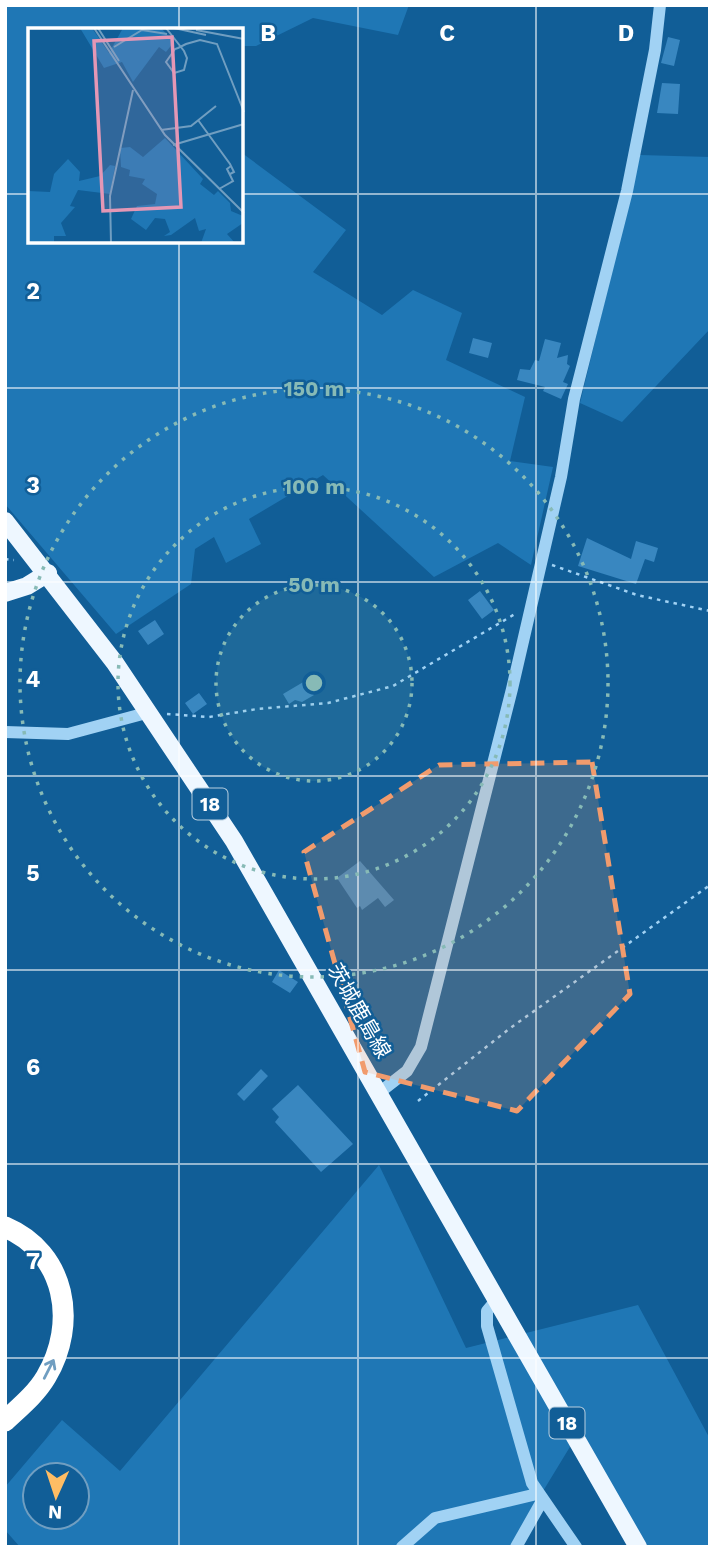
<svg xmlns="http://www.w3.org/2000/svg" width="715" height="1552" font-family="'Work Sans','Noto Sans JP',sans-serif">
<rect width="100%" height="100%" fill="#115e97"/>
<path fill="#1f77b5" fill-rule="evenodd" d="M5,5H409L398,35L313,18L256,46H242V30H30V242H242V153L346,230L313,272L382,315L413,290L462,313L446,360L525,397L510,461L553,467L531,565L498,543L434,577L323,475L249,519L261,544L226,563L214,537L195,549L191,584L116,634L5,504Z
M640,155L710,157V329L622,422L580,403Z
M379,1165L466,1348L638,1305L710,1439V1547H648L579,1432L509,1547H20L5,1530V1487L62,1420L120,1471ZM35,1475H77V1517H35Z"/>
<path fill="#3987c0" d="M668,37L680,40L674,66L661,63Z
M662,83L680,84L678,114L657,113Z
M473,338L492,343L488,358L469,353Z
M545,339L561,343L557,358L568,355L567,364L570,366L563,382L568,384L561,399L543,391L545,387L517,380L520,369L530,370L535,360L539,361Z
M587,538L631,559L636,541L658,548L654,562L645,559L636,584L578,566Z
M480,591L494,610L482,619L468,600Z
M155,620L164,634L148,645L138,631Z
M305,681L314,695L302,702L295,700L289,704L283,694Z
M199,693L207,704L193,714L185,703Z
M360,861L394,900L385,907L378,898L362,910L360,906L357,908L337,878Z
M279,970L298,982L290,993L272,982Z
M261,1069L268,1076L244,1101L237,1094Z
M298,1085L353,1144L321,1172L275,1122L279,1117L272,1109Z"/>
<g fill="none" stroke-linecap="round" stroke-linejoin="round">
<path stroke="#a1d2f4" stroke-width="2.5" stroke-dasharray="3.5 5" stroke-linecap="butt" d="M5,559L14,560
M552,565L637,595L710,611
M167,714L209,717L257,709L328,703L393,686L515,614
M418,1101L509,1029L710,885"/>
<path stroke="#a1d2f4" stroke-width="12" d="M5,732L68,734L150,712
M380,1092L407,1071L421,1047L512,689L561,477L574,399L627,191L655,50L660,5
M497,1299L487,1311V1326L532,1483L576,1547
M402,1547L435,1518L537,1494
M516,1547L542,1501"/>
<path stroke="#eef7ff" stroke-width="18" d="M5,521L115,663L234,841L638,1547
M5,593L27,586L48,573"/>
<path stroke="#fff" stroke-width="21" d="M5,1227C66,1253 78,1323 46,1377C36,1394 20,1407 5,1421"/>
</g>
<defs><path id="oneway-shaft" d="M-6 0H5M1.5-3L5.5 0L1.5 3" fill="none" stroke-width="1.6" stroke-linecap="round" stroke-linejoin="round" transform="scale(1.75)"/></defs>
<use stroke="#709ec1" href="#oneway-shaft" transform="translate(49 1369) rotate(-63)"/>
<path fill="#f19b6d" fill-opacity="0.2" stroke="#f19b6d" stroke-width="5" stroke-dasharray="14 9" stroke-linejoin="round" d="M592,762L630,994L517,1111L365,1072L304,852L439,765Z"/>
<path fill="none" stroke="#fff" stroke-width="2" stroke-opacity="0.55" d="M179,5V30M358,5V1547M536,5V1547M5,194H30M242,194H710M179,242V1547M5,388H710M5,582H710M5,776H710M5,970H710M5,1164H710M5,1358H710"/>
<circle cx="314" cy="683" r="98" fill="#87bab6" fill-opacity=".12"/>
<g fill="none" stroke="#87bab6" stroke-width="3.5" stroke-dasharray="3.5 7">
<circle cx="314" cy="683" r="98"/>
<circle cx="314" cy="683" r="196"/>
<circle cx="314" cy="683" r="294"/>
</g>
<g text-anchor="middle" stroke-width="5" stroke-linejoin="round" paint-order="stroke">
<g fill="#115e97" stroke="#b8cfe0" stroke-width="2">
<rect x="192.5" y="788.5" width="35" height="31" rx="5"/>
<rect x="549.5" y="1407.5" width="35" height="31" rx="5"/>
</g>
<g font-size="19" font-weight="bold" fill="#fff">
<text x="210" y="811">18</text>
<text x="567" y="1430">18</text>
</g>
<g font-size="21" fill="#fff" stroke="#115e97">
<text transform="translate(359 1011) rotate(60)" y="7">茨城鹿島線</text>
</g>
</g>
<g transform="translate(28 28)">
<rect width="215" height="215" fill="#115e97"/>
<path d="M52,0H64L81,25L95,0H133L146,14L138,24L131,19L105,54L94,34L76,40ZM137,110L175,151L172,156L186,167L190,163L202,175L203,183L215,188V195L199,206L207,215H173L178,201L171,203L167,190L143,207L136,208L142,204L137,191L127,190L118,202L103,191L109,178L127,176L129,166L114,156L117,151L101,148L102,142L93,139L92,120L102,119L115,129ZM40,131L52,144L51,153L72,148L82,137L87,138L82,166L50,162L42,178L47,179L33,195L38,208H26V215H0V163L22,164L26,146Z" fill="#1f77b5"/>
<path fill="none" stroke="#709ec1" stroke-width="2" d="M66,0L137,107L216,185M70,0L91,33M138,0L156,23L159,30L156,42L146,45L138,34L147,21L150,20L158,16L172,12L189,16L216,84M146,0L178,7M168,2L216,11M86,19L114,2L139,6M170,92L202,136L206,144L202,146M133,102L163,98L188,78M145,117L216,96M191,161L205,153L199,141L203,138M83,215L82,168L105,62"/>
<path fill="#e497b5" fill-opacity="0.15" stroke="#e497b5" stroke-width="3.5" d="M144,9L153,179L75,183L66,13Z"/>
<rect width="215" height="215" fill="none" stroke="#fff" stroke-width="3.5"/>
</g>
<g font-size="23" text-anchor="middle" font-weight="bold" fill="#fff" stroke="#115e97" stroke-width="5" stroke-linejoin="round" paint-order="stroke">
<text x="268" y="41">B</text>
<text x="447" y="41">C</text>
<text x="626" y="41">D</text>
<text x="33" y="299">2</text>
<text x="33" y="493">3</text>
<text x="33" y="687">4</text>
<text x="33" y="881">5</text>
<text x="33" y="1075">6</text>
<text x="33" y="1269">7</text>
</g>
<circle cx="314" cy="683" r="10" fill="#87bab6" stroke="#115e97" stroke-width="3.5"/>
<g font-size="21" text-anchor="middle" font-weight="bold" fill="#87bab6" stroke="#115e97" stroke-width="5" stroke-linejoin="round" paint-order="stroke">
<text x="314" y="396">150 m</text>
<text x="314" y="494">100 m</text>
<text x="314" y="592">50 m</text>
</g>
<rect width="715" height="1552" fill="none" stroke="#ffffff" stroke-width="14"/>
<g transform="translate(56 1496) rotate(183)"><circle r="33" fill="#115e97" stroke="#709ec1" stroke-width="2"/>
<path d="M0-5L12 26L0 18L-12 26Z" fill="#ffbd64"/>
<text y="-10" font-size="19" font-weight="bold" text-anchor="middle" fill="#ffffff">N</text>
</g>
</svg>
